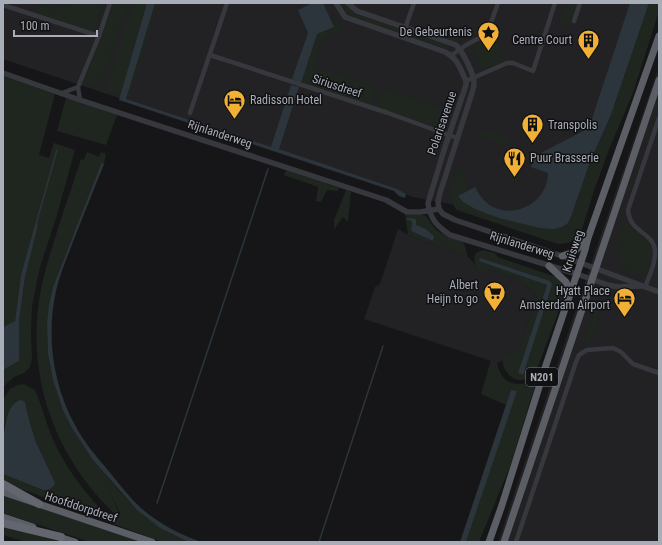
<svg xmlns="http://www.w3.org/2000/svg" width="662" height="545" font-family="'Roboto Condensed',sans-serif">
<rect width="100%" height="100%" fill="#161618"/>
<path fill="#222225" d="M3,3H637L614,85L536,220L413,197L3,59Z
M659,66V542H498L594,255Z
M398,229L408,235L468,257L474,263L476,268L488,269L516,278L537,295L519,350L507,355L504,357L503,360L497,363L364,319L375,287L380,284Z"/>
<path fill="#1e261f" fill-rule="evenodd" d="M70,3H104L94,32H93L37,13L39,5L57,10L58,4L68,7Z
M113,3H127L101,81L99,80L97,86L83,82L101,40Z
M133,3H147L121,95L107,91L110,82L107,81L109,76L112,75L114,70L112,66Z
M155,3H159L129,96L126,98Z
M340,3H345C352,16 385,22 399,27L397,33L349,15Z
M565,3H578L571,26L559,22Z
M649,3H659V11L633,93L608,152L595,188L580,235C574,242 567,244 558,244L457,210C445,195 451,186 457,170H463L466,180V192L458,196L477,210L572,214L590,162L611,115Z
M330,18L345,27L322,40L314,67L371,86L375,91L370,105L301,83L317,34L334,27Z
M492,29L505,61L483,71L471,45L489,36Z
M412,32L452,47L448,50L410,37Z
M3,76L55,94L39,155L49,158L54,143L75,150L57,215L40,267L32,306L31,333L32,359L30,367L24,373L14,377L3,387V370L19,361V321L25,277L21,275L15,321L3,327Z
M386,90L445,109L439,127L375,107L382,91Z
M66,98L117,115L106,145L57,131Z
M475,129L509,136L504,146L473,132Z
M87,152L99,157L101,152L106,154L104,164L103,162L53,287C36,364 60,420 109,479C131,506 156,530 189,542H162L3,482V474L43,490H48L53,479C41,456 32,433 26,407L8,414L3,429V399L10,389L18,385L24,384L35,390C42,405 45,421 52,437C65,469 88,496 112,521L120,513L108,489L119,513L116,515C49,453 21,361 45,272C55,234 69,197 81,159L84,160Z
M286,170L339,188L337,191L327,190L321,202L316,201L318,187L284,175Z
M346,190L351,192L348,222L343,217L334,229V220Z
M405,215H422L426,216L436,230L447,236L464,243L468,257L408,235ZM410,220L415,222L416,225L426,229L434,236L433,241L411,231L412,222Z
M627,222C637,237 659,239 651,262C649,267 647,273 643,276L627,270L624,265L619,262C621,254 616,250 617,243C618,237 622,226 627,222Z
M483,250L494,253L498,257L556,277L563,284L565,294L537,369C518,396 497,366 504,356C507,353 515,352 519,350L537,295L516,278L488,269L486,273L476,268C473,259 473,252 483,250ZM480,258L552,285L518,374L547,285L480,261Z
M605,297L589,344H586L584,341L596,307Z
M491,360L497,363C502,386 518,388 537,379L511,464L479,542H466L516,392L511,390L506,405L481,394Z
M3,495L142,542H90L3,513Z
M3,525L61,542H26L3,535Z"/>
<path fill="#2c353c" d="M147,3H155L126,99L271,147L291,85L299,87L279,149L397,189L406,194L405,198L399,196L394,191L119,100Z
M312,3H323L334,27L317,34L301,83L292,79L308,33L298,10Z
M630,3H649L611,115L590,162L572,214L568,223L562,227L554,229L540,228L499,218L477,210L463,202L458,196L475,187C479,195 484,201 491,206C516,220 548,201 548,173L531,167L535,156L589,128Z
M102,162L104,164C94,189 84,214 74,239C68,256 60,273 56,291C46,336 53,385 75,425C83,441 96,456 107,469C118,482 128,496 141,508C158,523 179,534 201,542H189L182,539L160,528L137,510L93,460L72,428L63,410L53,380L48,354L47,324L49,305L53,287Z
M407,218L416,219V225L426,229L434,236L433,241L411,231L412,222L410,220H407Z
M38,224L25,277L19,321V361L3,370V327L15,321L21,275L35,225Z
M480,258L550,281L552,285L523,375L518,373L547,285L479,261Z
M511,390L517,391L466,542H460Z
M21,400L25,402L26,407L30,423L36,442L55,483L54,486L48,490H43L3,474C3,458 0,404 21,400Z"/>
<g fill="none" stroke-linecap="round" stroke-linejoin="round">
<path stroke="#2c353c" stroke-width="1.5" d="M36,224L57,150
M157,503L268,169
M319,542L383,346"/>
<path stroke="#37383d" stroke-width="4.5" d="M3,5L99,36
M574,21L580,3
M402,37L414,3
M210,55L388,113L457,138
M452,55L466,45L487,34L498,3
M466,81L507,63H513L533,71L555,3
M62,93L78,87
M80,100L78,87L99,36L110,3
M190,113L227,3
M645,287C649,277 655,265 655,254C656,231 630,235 628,210L659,118
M516,542L576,362L579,355L587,350L613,348L621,352L633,364L659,373"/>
<path stroke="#37383d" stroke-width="5.5" d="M336,3L345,17L445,52C458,59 460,68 466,81V85L445,147L428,203C430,219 437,226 450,235L577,274L608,285L619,287L641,286
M348,3L357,11L456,45C463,52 474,74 474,83C474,86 473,90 472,93L440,193L438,202L439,209L443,214L455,220L562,256L659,292
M3,73L80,100L386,200L407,212H420L439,209"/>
<path stroke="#5b5e65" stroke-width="7" d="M562,256L574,252L588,238
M549,266L566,282L570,293
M3,492L152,542
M3,517L33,527
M56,536L75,542
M489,542L502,505L546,365L585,250L588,238L659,36
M504,542L659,80"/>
<path stroke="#63666e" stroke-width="8" d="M3,484L39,504
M3,523L61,537"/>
</g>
<defs>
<symbol id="sight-pin" viewBox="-11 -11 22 30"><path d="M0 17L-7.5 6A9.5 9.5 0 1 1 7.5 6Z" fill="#f2b134" stroke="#111113"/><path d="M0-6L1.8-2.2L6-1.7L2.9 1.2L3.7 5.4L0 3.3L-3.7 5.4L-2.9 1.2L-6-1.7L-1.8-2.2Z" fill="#111"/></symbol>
<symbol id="building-pin" viewBox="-11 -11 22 30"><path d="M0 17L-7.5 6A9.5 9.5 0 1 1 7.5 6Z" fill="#f2b134" stroke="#111113"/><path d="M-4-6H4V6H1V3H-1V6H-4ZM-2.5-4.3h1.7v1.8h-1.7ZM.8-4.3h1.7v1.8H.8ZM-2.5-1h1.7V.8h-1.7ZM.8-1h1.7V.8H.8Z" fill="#111"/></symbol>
<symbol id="hotel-pin" viewBox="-11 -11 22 30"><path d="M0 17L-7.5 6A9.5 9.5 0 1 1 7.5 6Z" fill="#f2b134" stroke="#111113"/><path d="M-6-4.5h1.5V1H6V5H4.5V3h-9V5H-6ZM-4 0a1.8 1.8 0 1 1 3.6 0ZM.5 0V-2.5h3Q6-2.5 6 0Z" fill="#111"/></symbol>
<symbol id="restaurant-pin" viewBox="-11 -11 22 30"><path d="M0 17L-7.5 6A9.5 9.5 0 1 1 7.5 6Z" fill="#f2b134" stroke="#111113"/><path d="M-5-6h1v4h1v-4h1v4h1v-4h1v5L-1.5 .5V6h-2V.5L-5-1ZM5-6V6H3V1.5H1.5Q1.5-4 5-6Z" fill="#111"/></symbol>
<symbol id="supermarket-pin" viewBox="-11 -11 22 30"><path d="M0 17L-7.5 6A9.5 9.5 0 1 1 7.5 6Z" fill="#f2b134" stroke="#111113"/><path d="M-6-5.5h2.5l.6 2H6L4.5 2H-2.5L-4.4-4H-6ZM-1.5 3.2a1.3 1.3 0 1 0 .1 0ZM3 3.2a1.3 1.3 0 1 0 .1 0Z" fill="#111"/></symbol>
</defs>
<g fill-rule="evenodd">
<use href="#sight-pin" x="476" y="20" width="25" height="34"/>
<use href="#building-pin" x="576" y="28" width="25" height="34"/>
<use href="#hotel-pin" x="222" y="88" width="25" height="34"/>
<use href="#building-pin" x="520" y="112" width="25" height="34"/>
<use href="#restaurant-pin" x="502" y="146" width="25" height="34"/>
<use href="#supermarket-pin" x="482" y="280" width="25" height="34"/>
<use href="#hotel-pin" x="612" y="286" width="25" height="34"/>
</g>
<g text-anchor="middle" stroke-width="3" stroke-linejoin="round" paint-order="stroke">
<rect fill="#111113" stroke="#7b7e86" stroke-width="1" x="526" y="368" width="32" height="18" rx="3"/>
<g font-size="11" font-weight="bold" fill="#a8adb8">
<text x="542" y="381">N201</text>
</g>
<g font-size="12" fill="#a8adb8" stroke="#111113" text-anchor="end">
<text x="472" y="36">De Gebeurtenis</text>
<text x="572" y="44">Centre Court</text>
<text x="250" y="104" text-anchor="start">Radisson Hotel</text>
<text x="548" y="129" text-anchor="start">Transpolis</text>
<text x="530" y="162" text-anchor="start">Puur Brasserie</text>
<text x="478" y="289">Albert<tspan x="478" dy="14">Heijn to go</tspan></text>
<text x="610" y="295">Hyatt Place<tspan x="610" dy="14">Amsterdam Airport</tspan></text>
</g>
<g font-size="12" fill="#a8adb8" stroke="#111113">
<text transform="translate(337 86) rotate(18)" y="4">Siriusdreef</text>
<text transform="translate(442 123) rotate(-71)" y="4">Polarisavenue</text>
<text transform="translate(220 134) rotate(18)" y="4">Rijnlanderweg</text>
<text transform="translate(522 245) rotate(17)" y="4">Rijnlanderweg</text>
<text transform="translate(573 251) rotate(-72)" y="4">Kruisweg</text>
<text transform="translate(81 507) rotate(18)" y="4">Hoofddorpdreef</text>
</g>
</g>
<rect width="662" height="545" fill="none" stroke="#a8adb8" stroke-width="8"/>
<path d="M14 30v6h83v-6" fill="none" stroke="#a8adb8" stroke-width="2"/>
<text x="20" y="30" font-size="12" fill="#a8adb8" stroke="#111113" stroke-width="3" paint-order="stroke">100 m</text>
</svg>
